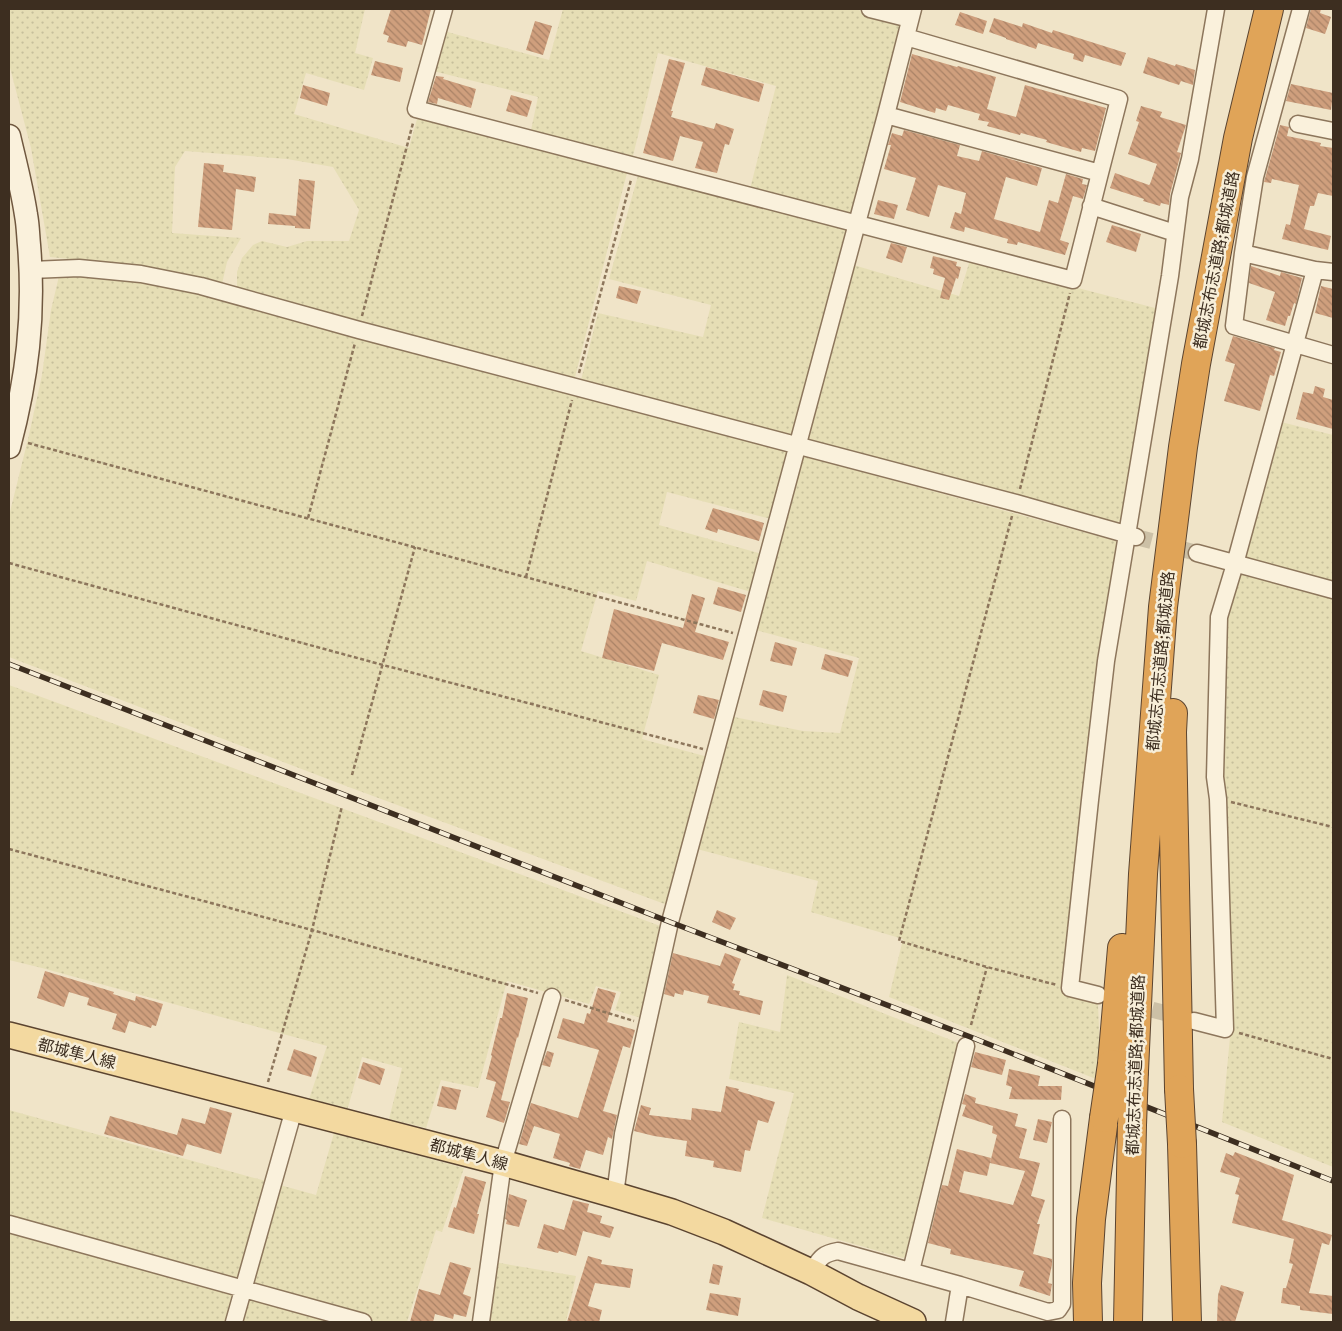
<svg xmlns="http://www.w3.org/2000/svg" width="1342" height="1331" font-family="'Source Serif 4','Noto Sans JP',serif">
<defs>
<pattern id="farmland-dots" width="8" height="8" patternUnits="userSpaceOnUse" patternTransform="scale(1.25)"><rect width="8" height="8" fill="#e6deb5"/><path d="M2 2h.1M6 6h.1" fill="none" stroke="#c6bf9b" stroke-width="1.8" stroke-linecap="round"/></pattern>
<pattern id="building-back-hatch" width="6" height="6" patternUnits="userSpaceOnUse" patternTransform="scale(1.25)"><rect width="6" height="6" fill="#cf9f7d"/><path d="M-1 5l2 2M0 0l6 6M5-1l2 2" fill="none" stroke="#a98266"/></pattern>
</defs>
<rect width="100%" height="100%" fill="#f0e4c8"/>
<path fill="url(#farmland-dots)" d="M9,9H365L355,53L373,58L364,90L306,73L294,114L409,148L419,112L628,169L574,381L237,289V272L242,258L253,245L262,241L287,247L307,241H349L359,210L333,167L287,159L185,151L175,167L172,233L241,238L227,262L222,284L129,265L50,257L31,148L9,64Z
M563,9H854L905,21L851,220L749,193L776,86L658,53L632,160L530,135L538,97L433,71L444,31L549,60Z
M639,172L849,227L793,440L580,384L598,313L703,337L711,305L609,279Z
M970,260L1159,309L1138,417L1123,519L1116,523L804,440L850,264L959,296Z
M59,276L100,278L194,290L581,395L788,452L771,519L667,492L659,525L762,554L751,592L647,561L636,601L598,591L581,651L659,675L642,739L708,757L670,906L346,786L9,657V516L29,435L42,375L51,310Z
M1277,421L1333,435V586L1246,562L1242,551Z
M803,456L1116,541L1119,547L1067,993L1098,1003L1101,1081L889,997L903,939L811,912L818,881L697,849L734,717L803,731L840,733L859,658L756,630Z
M1241,572L1333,597V1167L1222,1122L1230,1037L1222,809L1224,617Z
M9,685L663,927L644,1019L615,1010L621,992L596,986L589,1004L507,981L478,1088L441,1080L426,1128L389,1119L402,1068L362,1057L347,1111L308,1102L327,1046L42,968L9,960Z
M787,975L961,1044L909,1254L903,1258L762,1218L794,1093L729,1079L739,1022L780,1032Z
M9,1110L316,1195L334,1133L464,1168L442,1232L436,1230L407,1322H9Z
M494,1262L576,1276L566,1322H487Z"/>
<path fill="url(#building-back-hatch)" d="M391,9H431L422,45L408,41L406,47L387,42L389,36L383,34Z
M1311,9H1321L1320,13L1331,17L1325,34L1306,28Z
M960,12L987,21L983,34L955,25Z
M994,18L1022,27L1023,23L1052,33L1053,30L1126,53L1121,66L1085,55L1083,62L1073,59L1074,54L1038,43L1036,49L1006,39V38L989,32Z
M535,21L552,26L543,55L526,50Z
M912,54L957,67L958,66L996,77L987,109L1016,117L1025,85L1106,108L1095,151L1082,148L1081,152L1046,142L1047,140L1021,133L1020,135L987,126L989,122L978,120L980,114L948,105L946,111L936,108L935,113L900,102Z
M1148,57L1175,66L1176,64L1195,70L1193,85L1181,81L1179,85L1143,73Z
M669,59L685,63L671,111H673L671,117L714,129L716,123L734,129L729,145L725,144L717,173L695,168L703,142L680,136L673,161L643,153Z
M375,61L403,68L400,82L371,75Z
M706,67L764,84L759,102L701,85Z
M436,76L444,77L443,79L476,89L471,108L438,98L437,104L428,102Z
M1291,84L1333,93L1331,110L1286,101Z
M303,85L330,93L327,106L300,98Z
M511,95L532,101L527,117L506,111Z
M1141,106L1162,112L1160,117L1186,125L1177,152L1181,153L1170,194L1169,205L1161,203L1160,206L1143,201L1144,199L1110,188L1115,173L1149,185L1150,184L1157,164L1128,154L1139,122L1136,121Z
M1280,125L1289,127L1287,136L1321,143L1320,146L1333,148V196L1318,193L1314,206H1310L1304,229L1331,236L1328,250L1282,239L1286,224L1290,225L1299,185L1272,179L1271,183L1264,182Z
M904,130L960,145L957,156L979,161L982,151L1042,168L1037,186L1006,177L994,219L1040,232L1049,200L1058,203L1066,174L1083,179L1082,184L1087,185L1083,199L1073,196L1060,240L1069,243L1065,255L1018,242L1017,245L1007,243L1008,239L965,227L964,232L950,228L955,212L961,214L966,193L938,185L929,217L906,210L916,178L884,169L891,145H888L892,133L902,136Z
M204,163L224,165L223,172L256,177L254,192L236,189L232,230L198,227Z
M299,179L315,181L310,229L295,228V226L268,224L269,213L296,216Z
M878,200L898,205L894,219L874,214Z
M1112,225L1141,234L1136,252L1106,242Z
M891,243L907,247L902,263L886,258Z
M933,256L957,262L956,266L961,267L958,279L956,278L949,300L940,298L945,278L933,274L934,269L930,268Z
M1251,266L1280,276L1281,272L1302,278L1296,304L1294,303L1290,316H1288L1285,326L1266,320L1275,292L1249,283Z
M619,286L641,291L637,304L616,298Z
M1321,286L1333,289V318L1315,313Z
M1233,336L1275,348L1274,350L1281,352L1274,376L1270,375L1260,411L1224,401L1235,364L1225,361Z
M1315,386L1325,389L1323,397L1333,400V429L1296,419L1303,392L1313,394Z
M713,508L764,523L759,541L718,529L717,533L705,529Z
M718,587L746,595L741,612L713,604Z
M692,594L705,598L695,632L729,642L723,660L662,643L654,671L602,658L614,609L683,628Z
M775,642L797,648L792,666L770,661Z
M825,654L853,661L848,677L821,669Z
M763,690L787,696L783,712L759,705Z
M698,695L719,700L714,719L693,713Z
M717,910L736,918L730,930L712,922Z
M673,953L720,966L725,953L741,959L732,983L735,984L733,990L740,991L739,995L763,1001L760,1015L707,1003L709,996L684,990L683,995L675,993L674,997L664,994Z
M45,971L114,992L113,994L135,1001L136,996L163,1004L156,1026L152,1025L151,1028L129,1021L125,1033L112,1029L117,1014L87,1005L89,998L69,992L64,1007L37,998Z
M598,988L616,993L607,1022L635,1030L630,1048L623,1046L603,1111L617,1115L612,1139L608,1137L603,1155L586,1150L580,1169L569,1166L570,1163L553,1158L560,1134L534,1126L527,1146L519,1144L531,1103L578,1118L599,1050L557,1038L563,1018L584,1024L587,1013L590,1014Z
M507,993L528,998L518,1038L517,1037L501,1100L510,1102L504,1123L486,1117L496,1082L486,1079L492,1056L491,1055L500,1018H502Z
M294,1049L317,1057L311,1077L287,1070Z
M547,1051L554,1053L550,1067L542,1065Z
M975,1052L1006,1060L1002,1075L971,1067Z
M363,1062L385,1069L380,1085L358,1078Z
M1009,1069L1040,1076L1038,1086H1062L1061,1100L1009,1099L1012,1087L1006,1085Z
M442,1086L461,1090L456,1110L437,1106Z
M726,1086L739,1089L738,1091L775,1102L768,1123L758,1120L750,1151L745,1150L741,1172L713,1167L714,1161L685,1156L687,1141L654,1136L634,1131L641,1105L651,1108L649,1115L691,1120L692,1108L721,1112Z
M965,1094L976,1098L975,1103L1018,1114L1015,1126L1027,1129L1019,1158L1040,1163L1031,1196L1045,1200L1037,1224H1040L1033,1254L1052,1259V1265L1048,1283L1052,1284L1050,1296L1019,1286L1024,1271L950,1254L951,1249L928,1243L942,1185L948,1186L957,1149L991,1158L987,1176L964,1171L959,1192L1013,1205L1025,1171L990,1163L997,1135L992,1133L993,1126L962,1116L966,1105L962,1104Z
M210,1107L232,1113L221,1154L187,1144L183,1156L104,1134L110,1116L177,1135L182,1118L205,1124Z
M1038,1119L1052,1122L1047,1143L1033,1140Z
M1235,1152L1294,1175L1282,1220L1332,1235L1329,1245L1322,1243L1309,1293L1333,1296V1314L1300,1310V1306L1281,1303L1283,1288H1286L1293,1264L1289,1263L1294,1239L1232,1223L1239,1195L1235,1194L1240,1178L1220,1172L1226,1153L1233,1156Z
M465,1176L486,1182L477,1214H479L474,1234L448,1227L454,1207L456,1208Z
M509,1194L527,1200L519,1227L506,1224L507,1220L505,1219Z
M573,1200L589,1204L587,1212L602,1216L600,1223L614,1227L610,1238L583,1231L576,1256L559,1251L558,1253L537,1248L544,1224L564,1230Z
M588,1256L602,1260L601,1264L633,1269L630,1288L595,1283L588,1306L602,1310L599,1322H567Z
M450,1262L471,1268L463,1294L471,1297L466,1317L454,1314L453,1319L435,1314L433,1322H410L419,1289L440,1295Z
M713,1264L723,1266L719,1285L709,1283Z
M1221,1285L1244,1292L1235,1322H1217L1218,1295Z
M710,1293L741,1298L738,1316L706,1310Z"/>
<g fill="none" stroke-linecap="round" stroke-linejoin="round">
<path stroke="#ccc0a6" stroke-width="16" stroke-dasharray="16 8" stroke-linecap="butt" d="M1136,537L1197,553
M1129,1004L1185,1018"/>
<defs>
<path id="street" d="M444,9L416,109L1073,280L1100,173L886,115
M870,9L910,19
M1301,9L1255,177L1243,253L1234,326L1333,355
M906,37L1119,99L1100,173
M1298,124L1333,131
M1091,206L1175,233
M1243,253L1315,270
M31,270L79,268L141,274L201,286L359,330L1016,503L1136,537
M1197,553L1333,590
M1098,995L1070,988L1090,800L1106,661L1170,276L1180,197L1190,159L1216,9
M1194,1021L1225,1029L1218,799L1215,777L1219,617L1235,564L1315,270L1333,272
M615,1195L623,1134L670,922L886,115L913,9
M9,1224L363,1322
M911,1271L966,1046
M811,1272C820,1259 821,1254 838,1251L960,1285L954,1322
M960,1285L1048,1312L1058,1310L1062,1304V1119
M234,1322L294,1109
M481,1322L503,1163L552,997"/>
<path id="secondary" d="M9,136C15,162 22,188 26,215C28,225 28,235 29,245C35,316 27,379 9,447"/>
<path id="primary" d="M9,1035L503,1163L615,1195L672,1212L724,1232L811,1272L858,1297L913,1322"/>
<path id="highway" d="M1173,713L1172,732L1179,1089
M1112,1064L1122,948
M1134,1071L1143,874L1163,607L1183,447L1196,364L1238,138L1269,9
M1182,1144L1187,1322
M1088,1322L1087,1283L1091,1219L1104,1118
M1128,1322L1132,1125"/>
</defs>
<use href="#street" stroke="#8d765c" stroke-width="19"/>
<use href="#secondary" stroke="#6f573f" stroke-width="25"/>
<use href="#primary" stroke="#5b4430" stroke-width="28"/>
<use href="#highway" stroke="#5b4430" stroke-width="30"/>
<path stroke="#8d765c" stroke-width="2.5" stroke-dasharray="4 2.5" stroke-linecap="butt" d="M362,316L413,123
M579,373L631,180
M28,443L733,633
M1020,489L1070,293
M1012,516L899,941L987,967L1057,985
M308,518L355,343
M9,563L383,665L703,749
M526,577L572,400
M352,775L415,547
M1231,802L1333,827
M9,849L312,930L538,993
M565,1000L634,1021
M971,1025L987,967
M1239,1033L1333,1059
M268,1082L312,930L342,806"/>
<use href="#street" stroke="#faf1dc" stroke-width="16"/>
<use href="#secondary" stroke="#faf1dc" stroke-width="22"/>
<use href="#primary" stroke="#f3d9a0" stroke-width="25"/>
<use href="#highway" stroke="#e0a458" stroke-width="28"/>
<defs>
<path id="rail" d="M9,664L670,922L968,1036L1333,1181"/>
</defs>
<use href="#rail" stroke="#3d2e20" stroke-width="5.5"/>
<use href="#rail" stroke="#f7eed8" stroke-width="4" stroke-dasharray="11" stroke-linecap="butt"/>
<defs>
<path id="highway-bridge" d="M1179,1089L1182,1144
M1104,1118L1112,1064
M1132,1125L1134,1071"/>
</defs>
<use href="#highway-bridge" stroke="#5b4430" stroke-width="30" stroke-linecap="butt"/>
<use href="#highway-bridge" stroke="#e0a458" stroke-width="28"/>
</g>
<g text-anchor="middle" stroke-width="5" stroke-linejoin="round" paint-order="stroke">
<g font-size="16" fill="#3d2e20" stroke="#f7eed8">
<text transform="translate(1216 260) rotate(-79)" y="6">都城志布志道路;都城道路</text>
<text transform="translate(1160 661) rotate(-85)" y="6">都城志布志道路;都城道路</text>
<text transform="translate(77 1053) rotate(14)" y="6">都城隼人線</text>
<text transform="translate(1135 1065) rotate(-88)" y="6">都城志布志道路;都城道路</text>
<text transform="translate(469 1154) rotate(15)" y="6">都城隼人線</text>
</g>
</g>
<rect width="1342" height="1331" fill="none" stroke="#3d2e20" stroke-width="20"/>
</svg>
